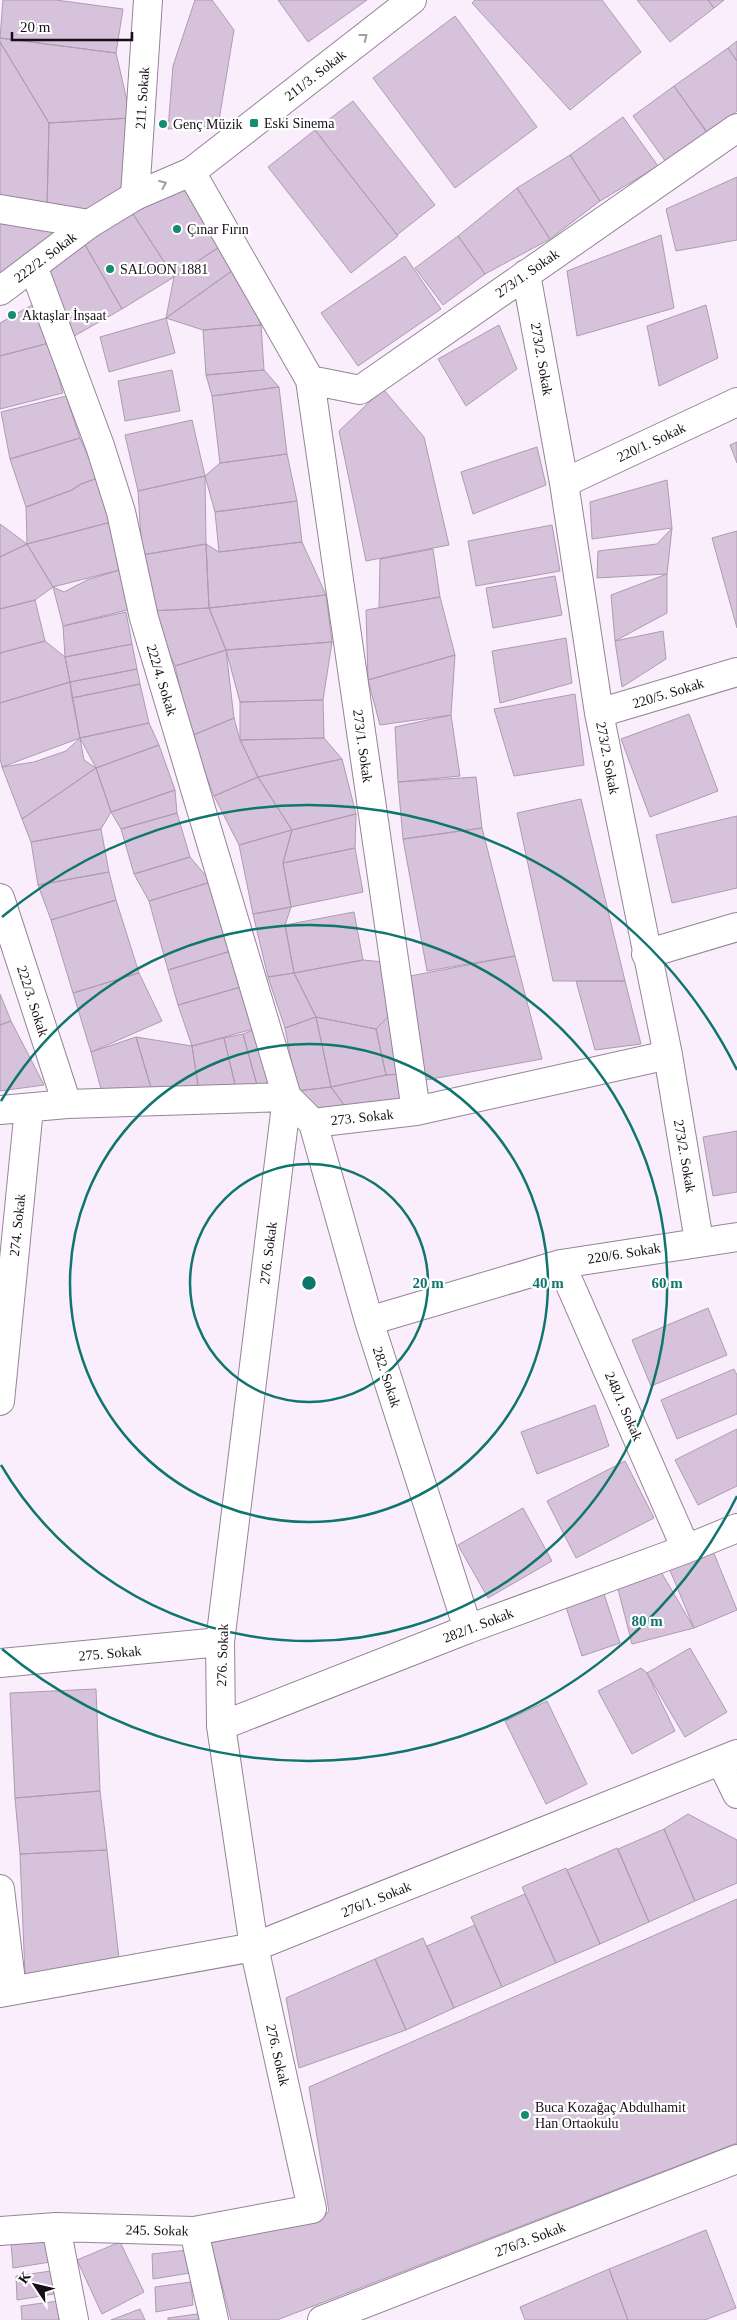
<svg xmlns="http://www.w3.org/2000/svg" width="737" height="2320" font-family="'Times New Roman',serif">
<rect width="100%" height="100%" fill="#faeefc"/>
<path fill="#d6c2da" stroke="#ae9bb1" d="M3,0H56L123,9L116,53L0,38Z
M195,0H212L234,30L218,126L168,129L173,66Z
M278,0H367L308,42Z
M475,0H602L641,52L570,110L472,3Z
M637,0H708L714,8L670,42Z
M708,0H724L714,8Z
M455,16L537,127L455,188L373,78Z
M0,38L116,53L131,118L49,123L0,42Z
M737,41V61L728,48Z
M0,42L49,123L47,207L0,200Z
M728,48L737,61V111L707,133L674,86Z
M674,86L707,132L666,162L633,116Z
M353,101L435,205L397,235L315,130Z
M623,117L658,166L600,201L570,155Z
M131,118L125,191L88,218L47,207L49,123Z
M315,130L398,236L351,273L268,167Z
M570,155L600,201L550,239L517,188Z
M737,177V240L676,251L666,209Z
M189,180L225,243L174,277L131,211Z
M517,188L550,239L485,274L458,236Z
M131,211L174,277L122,309L84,243Z
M0,214L58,230L0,278Z
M661,235L674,308L577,336L567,271Z
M458,236L485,274L443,305L415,268Z
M84,243L122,309L69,339L43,268Z
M225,243L236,268L166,318L174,277Z
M405,256L441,309L358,366L321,313Z
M236,268L261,325L203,330L166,318Z
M39,301L49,343L0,356V323Z
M706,305L718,358L659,386L647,326Z
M166,318L175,353L109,372L100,337Z
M261,325L264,370L206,375L203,330Z
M499,325L517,369L466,406L438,359Z
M49,343L63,393L0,409V356Z
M172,370L180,411L125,421L118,381Z
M264,370L279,387L212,396L206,375Z
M279,387L287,454L220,463L212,396Z
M383,389L424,437L449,545L366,561L339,431Z
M66,396L80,438L10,459L1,412Z
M192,420L205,476L138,491L125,435Z
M80,438L98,478L81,484L72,490L26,507L10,459Z
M737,442V463L730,445Z
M537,447L546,485L473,514L461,472Z
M287,454L297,501L215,512L205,476L220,463Z
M205,476L206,544L142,555L138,491Z
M98,478L111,522L27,544L26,507L72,490L81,484Z
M667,480L672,528L592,539L590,502Z
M297,501L302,542L219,552L215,512Z
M111,522L123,569L53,587L27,544Z
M0,524L27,544L0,557Z
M552,525L560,571L476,586L468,541Z
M672,528L667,574L597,578L598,551L657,544Z
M737,531V628L712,538Z
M302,542L326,595L209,608L206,544L219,552Z
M27,544L53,587L35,600L0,609V557Z
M206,544L209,608L150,611L142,555Z
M433,549L440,597L379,608L380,559Z
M123,569L135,608L63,626L53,587L64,592L87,580Z
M667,574V613L615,641L611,595Z
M555,576L562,615L493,628L486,588Z
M326,595L332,642L226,650L209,608Z
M440,597L455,655L368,680L366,610Z
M35,600L45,641L0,653V609Z
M209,608L226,650L175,666L150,611Z
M126,612L132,644L65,657L63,626Z
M663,631L666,659L622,687L615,641Z
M566,638L572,683L500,703L492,651Z
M45,641L65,657L70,682L0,703V653Z
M332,642L323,700L240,702L226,650Z
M132,644L137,669L70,682L65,657Z
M226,650L234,718L191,736L175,666Z
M455,655L451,715L380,725L368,680Z
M137,669L140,684L72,698L70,682Z
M70,682L80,738L2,767L0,758V703Z
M140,684L149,723L80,738L72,698Z
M575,694L584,765L514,776L494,709Z
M323,700L324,738L240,740V702Z
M689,714L718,791L650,817L621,739Z
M451,715L460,776L398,782L395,727Z
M234,718L240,740L258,777L214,796L191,736Z
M149,723L159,745L96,768L80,738Z
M80,738L84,760L96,768L22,819L2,767L34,762L66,751Z
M324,738L342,759L258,777L240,740Z
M159,745L175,790L111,812L96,768Z
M342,759L356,814L292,830L258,777Z
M96,768L111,812L101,829L31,842L22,819Z
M258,777L292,830L239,845L214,796Z
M476,777L482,828L403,839L398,782Z
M175,790L177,813L121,829L111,812Z
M581,799L625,981H553L517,813Z
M177,813L190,857L134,874L121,829Z
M356,814L355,848L283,863L292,830Z
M737,816V888L672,903L656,835Z
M482,828L515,956L427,971L403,839Z
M101,829L109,872L38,885L31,842Z
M292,830L283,863L291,907L253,914L239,845Z
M355,848L363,892L291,907L283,863Z
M190,857L211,882L149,901L134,874Z
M109,872L116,900L51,920L38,885Z
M211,882L231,951L168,970L149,901Z
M116,900L139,973L73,993L51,920Z
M291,907L285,925L294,973L268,977L253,914Z
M354,912L363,960L294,973L285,925Z
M231,951L251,984L178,1005L168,970Z
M515,956L542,1059L426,1080L405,977Z
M363,960L384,962L391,1014L376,1029L316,1017L294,973Z
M139,973L162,1021L91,1052L73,993Z
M294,973L316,1017L285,1028L268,977Z
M576,981H625L641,1044L595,1050Z
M251,984L264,1026L192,1046L178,1005Z
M0,994L11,1021L0,1025Z
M391,1014L403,1074L386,1075L376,1029Z
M316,1017L376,1029L386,1075L331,1087Z
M316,1017L331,1087L297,1091L285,1028Z
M11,1021L44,1085L0,1091V1025Z
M264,1026L285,1095L260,1096L243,1034Z
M243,1034L260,1096L238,1097L224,1038Z
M136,1037L154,1098L104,1100L91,1052Z
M136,1037L192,1046L200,1098H154Z
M224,1038L238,1097L200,1098L192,1046Z
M403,1074L408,1108L350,1113L331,1087L386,1075Z
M331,1087L350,1113L316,1117L297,1091Z
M737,1131V1192L713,1196L703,1137Z
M708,1308L727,1355L651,1386L632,1340Z
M734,1369L737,1375V1414L677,1439L661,1400Z
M595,1405L609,1446L537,1474L521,1432Z
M737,1429V1486L698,1505L675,1460Z
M625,1461L654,1518L576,1558L547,1501Z
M523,1508L552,1561L488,1598L458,1545Z
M713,1551L737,1610L694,1628L669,1568Z
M657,1565L694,1628L632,1644L618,1589Z
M603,1591L620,1643L582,1656L565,1604Z
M690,1648L727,1712L685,1737L647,1673Z
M641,1668L647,1673L675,1731L632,1754L598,1691Z
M96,1689L100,1791L15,1798L10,1693Z
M547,1701L587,1784L546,1804L505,1721Z
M100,1791L107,1850L20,1854L15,1798Z
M688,1814L737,1840V1883L695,1901L664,1829Z
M664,1829L695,1901L649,1922L618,1849Z
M617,1848L649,1922L600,1944L567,1870Z
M107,1850L119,1959L25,1975L20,1854Z
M566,1868L600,1944L556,1963L522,1887Z
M525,1894L556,1963L502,1987L471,1917Z
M737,1899V2143L277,2320H231L211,2243L329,2212L309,2087Z
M475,1925L502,1987L454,2008L427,1946Z
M423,1938L454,2008L406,2030L375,1959Z
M375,1959L406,2030L299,2068L286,1998Z
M706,2230L736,2308L705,2320H628L609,2269Z
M48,2239L50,2262L13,2268L11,2243Z
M120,2242L144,2292L102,2314L77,2260Z
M188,2250L190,2273L153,2279L152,2254Z
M609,2269L628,2320H525L520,2307Z
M51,2271L54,2294L17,2300L16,2276Z
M191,2282L193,2305L156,2312L155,2287Z
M58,2301L59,2320H22L21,2306Z
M140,2309L145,2320H111Z
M204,2313V2320H168V2318Z"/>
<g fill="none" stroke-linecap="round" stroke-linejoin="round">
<defs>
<path id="minor" d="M191,172L310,380L360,390L737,128
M135,196L148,0
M0,209L89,224
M526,274L564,483L599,713L668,1055L699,1241
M310,380L416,1111
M564,483L737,402
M599,713L737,672
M0,898L67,1104
M646,954L737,927
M0,1110L67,1104L287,1097L313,1123L416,1111L668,1055
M313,1123L369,1321L468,1629
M561,1264L686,1549
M369,1321L561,1264L737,1237
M0,1401L29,1108
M0,1663L220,1642
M221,1726L468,1629L686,1549L737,1528
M721,1761L737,1794
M0,1889L12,1990
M0,1993L254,1947L737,1754
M56,2227L74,2320
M0,2231L56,2227L194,2231L312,2209L254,1947L221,1726L220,1642L287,1097L144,618L121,512L100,446L33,266
M194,2231L214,2320
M322,2320L737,2159"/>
<path id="major" d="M0,291L89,224L135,196L191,172L412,0"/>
</defs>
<use href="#minor" stroke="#968399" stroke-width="30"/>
<use href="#major" stroke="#968399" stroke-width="30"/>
<use href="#minor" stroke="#fff" stroke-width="28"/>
<use href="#major" stroke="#fff" stroke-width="28"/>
</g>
<defs><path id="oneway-chevron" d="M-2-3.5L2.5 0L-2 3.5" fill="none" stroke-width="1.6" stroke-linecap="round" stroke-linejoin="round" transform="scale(1.25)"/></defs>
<g stroke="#a29fa2">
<use href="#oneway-chevron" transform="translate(364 37) rotate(-38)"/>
<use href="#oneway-chevron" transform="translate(163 184) rotate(-23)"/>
</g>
<g fill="none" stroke="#0f766e" stroke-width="2.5">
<circle cx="309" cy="1283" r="119"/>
<circle cx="309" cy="1283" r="239"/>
<path d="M1 1101A358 358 0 1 1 1 1465"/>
<path d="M737 1496A478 478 0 0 1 2 1649M2 917A478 478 0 0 1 737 1070"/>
</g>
<g fill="#138c6f" stroke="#fff" stroke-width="2">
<rect x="249" y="118" width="10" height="10" rx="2.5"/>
<circle cx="163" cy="124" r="5"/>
<circle cx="177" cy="229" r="5"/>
<circle cx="110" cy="269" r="5"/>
<circle cx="12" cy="315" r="5"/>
<circle cx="525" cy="2115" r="5"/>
</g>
<g text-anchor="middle" stroke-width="4.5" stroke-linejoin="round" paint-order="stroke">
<g font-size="14" fill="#160f17" stroke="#fff">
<text transform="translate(315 75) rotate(-38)" y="5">211/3. Sokak</text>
<text transform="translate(142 98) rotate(-86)" y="5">211. Sokak</text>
<text transform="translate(45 257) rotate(-37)" y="5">222/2. Sokak</text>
<text transform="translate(527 273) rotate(-35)" y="5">273/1. Sokak</text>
<text transform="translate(542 359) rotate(80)" y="5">273/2. Sokak</text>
<text transform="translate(651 442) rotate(-25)" y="5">220/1. Sokak</text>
<text transform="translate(162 680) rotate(73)" y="5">222/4. Sokak</text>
<text transform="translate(668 693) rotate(-17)" y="5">220/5. Sokak</text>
<text transform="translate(363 746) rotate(82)" y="5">273/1. Sokak</text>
<text transform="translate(608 758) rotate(79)" y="5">273/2. Sokak</text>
<text transform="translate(33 1001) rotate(72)" y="5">222/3. Sokak</text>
<text transform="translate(362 1117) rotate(-6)" y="5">273. Sokak</text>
<text transform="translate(685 1156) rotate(80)" y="5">273/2. Sokak</text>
<text transform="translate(17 1225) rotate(-84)" y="5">274. Sokak</text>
<text transform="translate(268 1253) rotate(-83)" y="5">276. Sokak</text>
<text transform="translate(624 1253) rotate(-9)" y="5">220/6. Sokak</text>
<text transform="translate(387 1377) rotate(72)" y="5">282. Sokak</text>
<text transform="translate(624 1406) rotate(66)" y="5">248/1. Sokak</text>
<text transform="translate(478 1625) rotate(-21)" y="5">282/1. Sokak</text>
<text transform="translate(110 1653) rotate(-5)" y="5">275. Sokak</text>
<text transform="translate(222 1655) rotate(-88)" y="5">276. Sokak</text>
<text transform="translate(376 1899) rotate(-22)" y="5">276/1. Sokak</text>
<text transform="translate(278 2055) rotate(77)" y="5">276. Sokak</text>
<text transform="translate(157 2230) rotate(1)" y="5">245. Sokak</text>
<text transform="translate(530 2239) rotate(-21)" y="5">276/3. Sokak</text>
</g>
<g font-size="14" fill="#160f17" stroke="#fff" text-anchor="start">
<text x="264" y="128">Eski Sinema</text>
<text x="173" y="129">Genç Müzik</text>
<text x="187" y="234">Çınar Fırın</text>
<text x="120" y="274">SALOON 1881</text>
<text x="22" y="320">Aktaşlar İnşaat</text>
<text x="535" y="2112">Buca Kozağaç Abdulhamit<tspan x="535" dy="16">Han Ortaokulu</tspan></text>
</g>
</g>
<circle cx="309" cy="1283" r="8" fill="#0f766e" stroke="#fff" stroke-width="2.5"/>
<g font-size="15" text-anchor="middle" font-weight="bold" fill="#0f766e" stroke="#fff" stroke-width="4.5" stroke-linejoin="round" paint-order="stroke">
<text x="428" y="1288">20 m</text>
<text x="548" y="1288">40 m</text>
<text x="667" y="1288">60 m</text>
<text x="647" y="1626">80 m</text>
</g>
<g transform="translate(35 2285) rotate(305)" stroke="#ffffff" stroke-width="4" paint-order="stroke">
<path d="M0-4L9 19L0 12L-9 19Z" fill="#160f17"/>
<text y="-8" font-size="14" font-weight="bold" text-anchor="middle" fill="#160f17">K</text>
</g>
<path d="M12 32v8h120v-8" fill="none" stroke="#160f17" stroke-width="2.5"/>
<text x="20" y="32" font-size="15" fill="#160f17" stroke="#ffffff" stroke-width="4" paint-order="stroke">20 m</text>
</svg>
